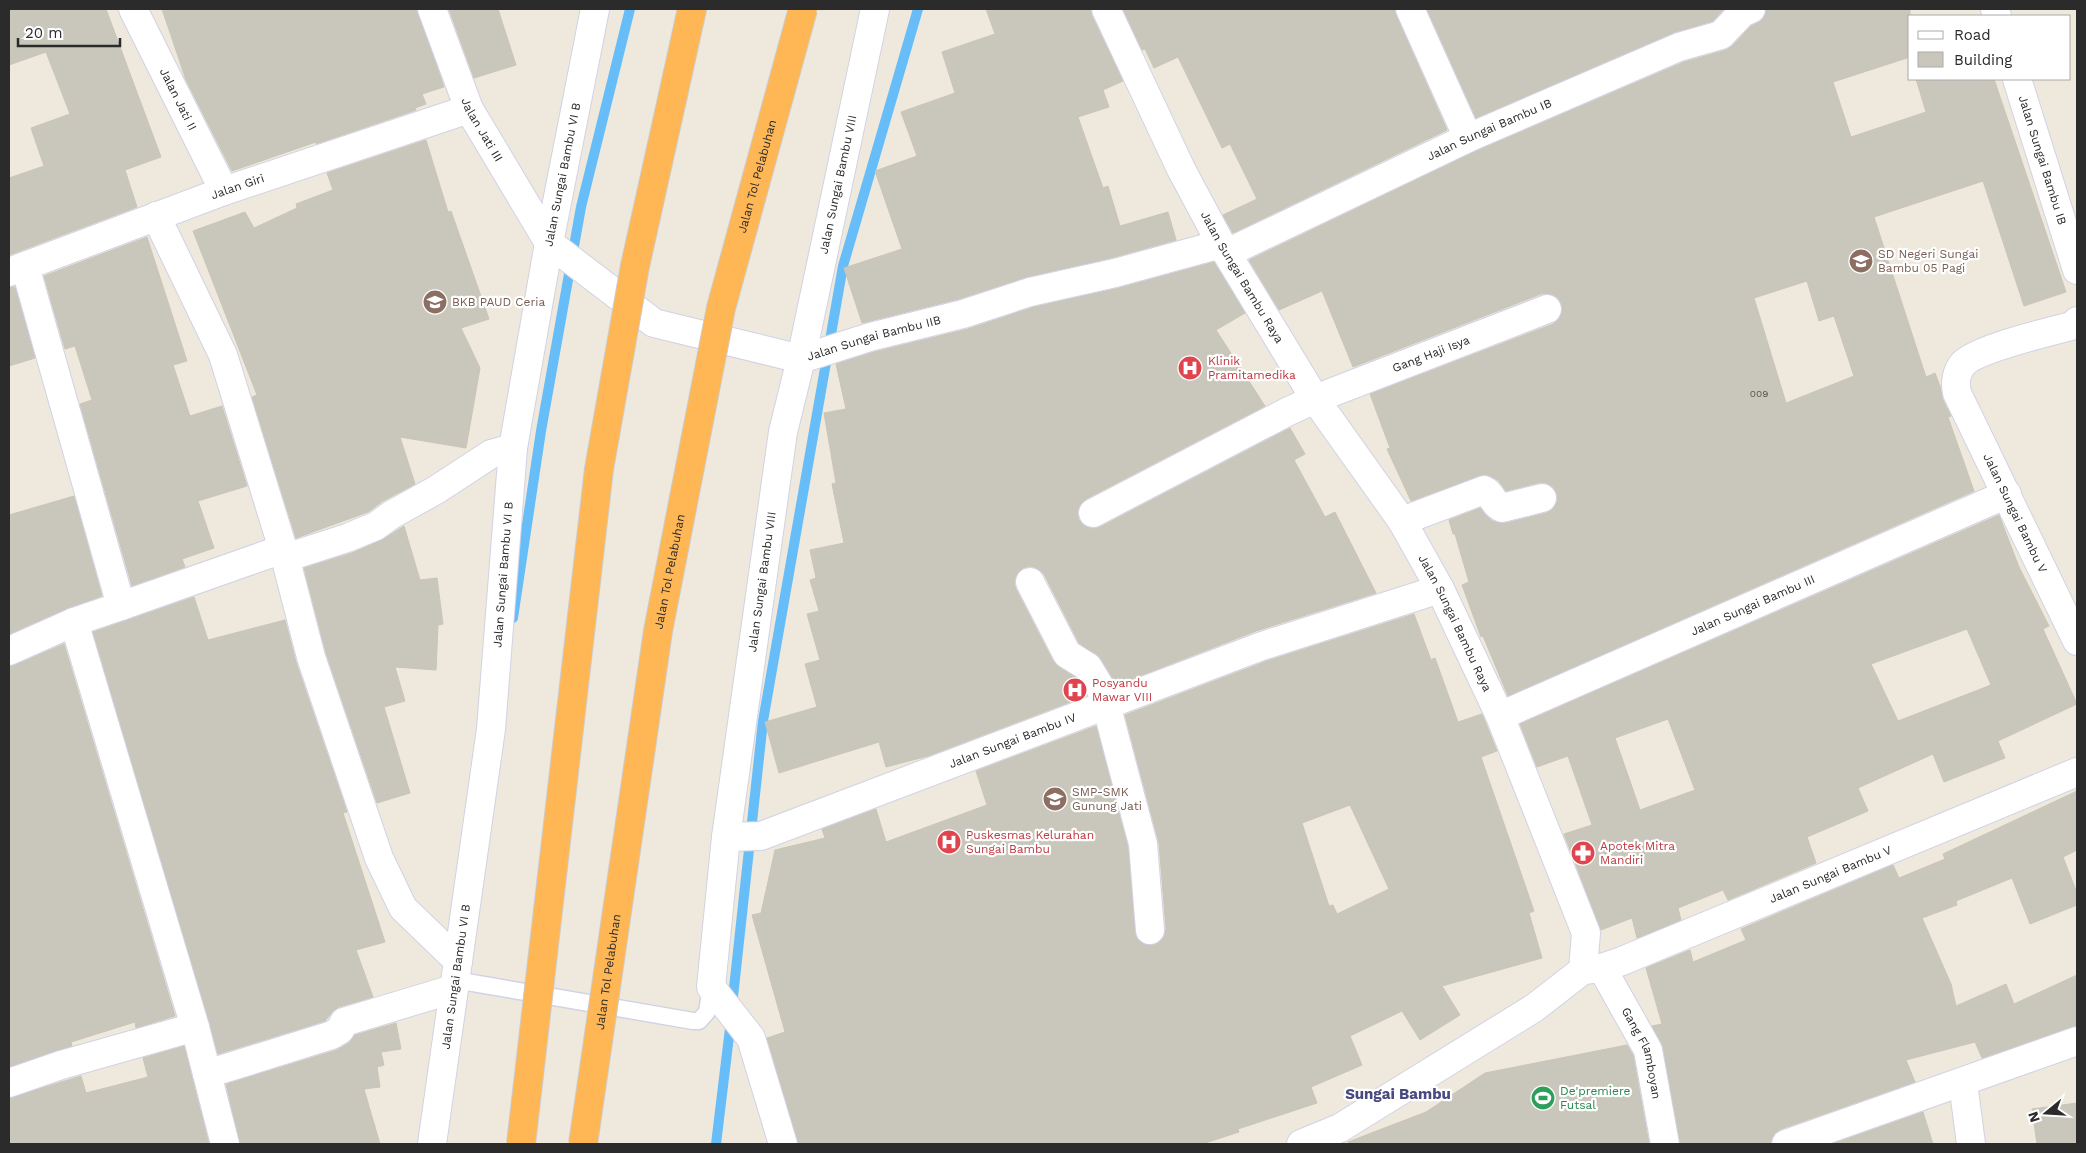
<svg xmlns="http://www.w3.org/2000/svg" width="2086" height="1153" font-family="'Work Sans',sans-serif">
<rect width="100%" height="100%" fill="#eee9dc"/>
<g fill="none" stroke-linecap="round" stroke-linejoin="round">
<path stroke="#67bdf8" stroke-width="10" d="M513,618L541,431L581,207L630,9
M732,1006L763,721L843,266L918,9
M716,1144L731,1020"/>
</g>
<path fill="#c9c7bb" stroke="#cac5b6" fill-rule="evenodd" d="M9,9H106L161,157L125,170L137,207L9,255V178L44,166L31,128L70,114L46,52L9,65Z
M162,9H417L444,87L422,94L426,104L415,108L416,110L316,144V142L232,171L186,80Z
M449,9H498L516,65L474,78Z
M986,9H1091L1092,16L1123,81L1103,90L1109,107L1078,117L1103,188L1108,186L1120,226L1168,212L1176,240L1111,258L1027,277L959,299L862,323L844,268L902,249L875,171L917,156L901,112L955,93L942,52L995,34Z
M1123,9H1395L1396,15L1447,130L1233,233L1223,215L1257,199L1230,144L1222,148L1178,57L1154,68L1145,49L1142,50Z
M1427,9H1724L1713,21L1673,33L1476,118Z
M1766,9H1910V57L1833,82L1851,137L1926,112L1916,79H1994L2066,292L2024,306L1983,181L1874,217L1926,377L1935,373L1940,386L1943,400L1951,416L1948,417L1974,491L1508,696L1483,636L1481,637L1462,585L1469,582L1455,534H1453L1449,520L1480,508L1492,521L1506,523L1546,513L1552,510L1557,502V494L1553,487L1546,483H1538L1506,491L1498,480L1485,474L1411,501L1387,449L1390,448L1370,394L1553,324L1559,319L1562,312L1561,303L1556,297L1550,294H1541L1353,367L1322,291L1279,310L1249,260L1474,152L1684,62L1726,50L1732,46L1751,26L1763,19ZM1807,281L1819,321L1834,316L1854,376L1786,403L1754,298Z
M426,140L448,212L451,211L489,319L461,328L480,368L466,448L400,437L415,484L383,501L368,512L296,538L252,397L257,395L193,231L245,212L254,228L297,208L296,204L333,190L327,173Z
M147,237L187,361L173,365L190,416L222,406L247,486L198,501L214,548L182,559L185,567L132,586L80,404L92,400L75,346L65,349L44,276Z
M1214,262L1245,313L1216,330L1265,406L1086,499L1080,505L1077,512L1079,520L1085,526L1093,529L1100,527L1290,428L1305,454L1294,460L1325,517L1335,512L1376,593L1256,631L1116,685L1101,659L1079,643L1044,574L1038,569L1031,566L1023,568L1017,574L1014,582L1016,589L1053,661L1059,667L1077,678L1086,696L928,756L886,767L879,742L779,773L765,722L817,707L805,664L820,660L807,614L819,611L810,580L816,578L810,550L844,543L832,484L836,483L824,413L846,409L836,364L874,352L968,329L1034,307L1119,288Z
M9,287H15L35,358L9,366Z
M74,496L102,596L68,608L9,634V515Z
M1999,515L2019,567L2049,626L2043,629L2077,704L1998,741L2005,758L1944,782L1933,754L1858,788L1868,811L1807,837L1816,863L1728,900L1723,890L1678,908L1681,920L1637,938L1632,918L1601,930L1564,834L1592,825L1568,756L1537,767L1520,724ZM1967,629L1991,685L1898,721L1871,664ZM1668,719L1695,790L1640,810L1615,738Z
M404,526L420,580L437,578L443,624L438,625L436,670L395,667L405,701L384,707L410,793L377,803L326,653L304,568L352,553L382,540Z
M194,597L208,640L285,620L296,662L347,812L343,813L385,942L356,950L373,997L339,1007L334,1010L325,1021L218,1054L93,632Z
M1414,614L1431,660L1435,658L1458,722L1482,714L1497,751L1481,757L1534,911L1529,913L1542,958L1442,986L1460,1015L1420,1040L1402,1011L1350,1036L1362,1065L1311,1087L1317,1103L1238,1129L1239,1132L1202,1144H798L767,1038L785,1032L752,915L761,913L775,850L825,838L822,829L876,809L886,842L987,805L976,771L1096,726L1128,847L1135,932L1137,939L1144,944L1152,945L1158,943L1164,937L1166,929L1159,843L1125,715L1267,661ZM1350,805L1389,889L1337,914L1333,905L1329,906L1302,823Z
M64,644L175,1016L136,1028L135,1022L71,1042L72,1046L9,1067V666L15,665Z
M2077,791V850L2063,857L2077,893V905L2030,924L2012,878L1956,901L1957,905L1922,918L1951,984L1956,1006L2006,984L2014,1004L2077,975V1026L1982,1058L1975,1042L1906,1060L1915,1082L1781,1129L1774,1134L1771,1144H1680L1663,1047L1652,1026L1662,1024L1646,968L1690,950L1693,962L1746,940L1741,929L1893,865L1899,878L1945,859L1943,854Z
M396,1023L401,1049L381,1052L384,1065L377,1067L380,1087L364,1089L380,1144H240L226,1084L337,1050L349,1043L355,1035Z
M1627,1045L1633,1055L1649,1144H1349L1348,1142L1426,1112L1485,1073Z
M184,1046L209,1144H9V1098L81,1076L86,1093L148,1077L143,1058Z
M2077,1103V1144H2037L2032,1109Z
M1923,1112L1933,1144H1832Z"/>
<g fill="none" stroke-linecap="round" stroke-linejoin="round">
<defs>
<path id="service" d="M455,980L693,1021H699L707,1012L711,987"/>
<g id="minor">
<path id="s1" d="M133,9L224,191"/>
<path id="s2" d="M432,9L469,109L549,243L654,323L801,359L870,337L963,314L1030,292L1115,273L1221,244"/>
<path d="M1410,9L1468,138"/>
<path d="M1995,9L1997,16"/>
<path id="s3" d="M2017,79L2077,270"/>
<path d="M156,216L223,355L283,549L311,657L379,858L403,908L458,961"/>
<path id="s4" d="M1227,253L1468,138L1679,47L1721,35L1742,13L1751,9"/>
<path d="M25,266L121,606L74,622L195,1027L225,1144"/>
<path id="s5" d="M9,272L224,191L469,109"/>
<path id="s6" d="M2077,321L2075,325C2052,331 1976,349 1963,364C1956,372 1955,384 1957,393L2077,641"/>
<path id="s7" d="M1093,513L1287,412L1315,399L1547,309"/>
<path d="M1402,521L1484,490C1493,494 1493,505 1502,508L1542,498"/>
<path d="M285,558L347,538L376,526L391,515L436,490L491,454L513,448"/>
<path d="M1030,582L1067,654L1088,667L1099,685L1106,704L1143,844L1150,930"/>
<path d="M121,606L283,549"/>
<path d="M9,651L74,622"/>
<path id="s8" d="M1500,716L2007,494"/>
<path id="s9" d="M726,837L761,836L1262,646L1440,589"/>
<path id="s10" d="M1602,968L1648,1050L1665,1144"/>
<path id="s11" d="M1583,970L1602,968L1622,961L2077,772"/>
<path d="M207,1074L332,1035L340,1030L344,1022L453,989"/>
<path d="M9,1083L61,1065L195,1027"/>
<path d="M1963,1083L1971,1144"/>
<path id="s12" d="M432,1144L491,729L513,448L549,243L595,9"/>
<path id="s13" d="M783,1144L751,1038L711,987L726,837L783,432L801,359L875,9"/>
<path d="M1786,1144L2077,1041"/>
</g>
<g id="tertiary">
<path id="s14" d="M1106,9L1181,169L1221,244L1315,399L1402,521L1440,589L1500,716L1586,933L1583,970L1534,1008L1340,1128L1301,1144"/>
</g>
<path id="motorway" d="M673,95L692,9"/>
</defs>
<use href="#service" stroke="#d1d2e5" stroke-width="19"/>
<use href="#minor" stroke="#d1d2e5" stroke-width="30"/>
<use href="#tertiary" stroke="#d1d2e5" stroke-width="30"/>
<use href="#motorway" stroke="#ccc" stroke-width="30"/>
<use href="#service" stroke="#fff" stroke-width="16"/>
<use href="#minor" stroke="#fff" stroke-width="28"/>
<use href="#tertiary" stroke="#fff" stroke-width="28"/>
<use href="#motorway" stroke="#ffb756" stroke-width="28"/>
<defs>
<g id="motorway-bridge">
<path d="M521,1144L599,469L635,266L673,95"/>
<path id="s15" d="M583,1144L658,631L721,308L803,9"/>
</g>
</defs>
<use href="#motorway-bridge" stroke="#ccc" stroke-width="30" stroke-linecap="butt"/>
<use href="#motorway-bridge" stroke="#ffb756" stroke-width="28"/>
</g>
<defs>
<symbol id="school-disc" viewBox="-11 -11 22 22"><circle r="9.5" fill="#8d6e63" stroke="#fff"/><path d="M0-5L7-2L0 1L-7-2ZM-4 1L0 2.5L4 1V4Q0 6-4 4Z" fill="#fff"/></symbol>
<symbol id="hospital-disc" viewBox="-11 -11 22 22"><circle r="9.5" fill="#e0444e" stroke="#fff"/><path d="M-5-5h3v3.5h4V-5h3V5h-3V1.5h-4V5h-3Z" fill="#fff"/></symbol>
<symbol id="pharmacy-disc" viewBox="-11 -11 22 22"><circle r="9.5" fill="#e0444e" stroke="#fff"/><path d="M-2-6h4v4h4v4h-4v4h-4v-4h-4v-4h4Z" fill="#fff"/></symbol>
<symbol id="stadium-disc" viewBox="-11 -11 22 22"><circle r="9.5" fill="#2e9e5b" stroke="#fff"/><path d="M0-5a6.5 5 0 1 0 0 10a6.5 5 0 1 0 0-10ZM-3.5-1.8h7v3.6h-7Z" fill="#fff"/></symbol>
</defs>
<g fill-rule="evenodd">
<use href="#school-disc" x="1847" y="247" width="28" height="28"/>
<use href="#school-disc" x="421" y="288" width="28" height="28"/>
<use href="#hospital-disc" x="1176" y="354" width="28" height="28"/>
<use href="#hospital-disc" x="1061" y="676" width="28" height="28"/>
<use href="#school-disc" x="1041" y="785" width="28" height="28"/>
<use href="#hospital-disc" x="935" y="828" width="28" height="28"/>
<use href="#pharmacy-disc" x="1569" y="839" width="28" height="28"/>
<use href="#stadium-disc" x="1529" y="1084" width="28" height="28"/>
</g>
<g text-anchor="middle" stroke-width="4.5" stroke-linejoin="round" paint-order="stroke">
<g font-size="10" fill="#52524f">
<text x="1759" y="397">009</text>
</g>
<g font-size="12" fill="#2b2b2b" stroke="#fff">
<text dy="4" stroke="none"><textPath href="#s1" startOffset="101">Jalan Jati II</textPath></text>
<text dy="4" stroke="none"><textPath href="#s2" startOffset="131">Jalan Jati III</textPath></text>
<text dy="4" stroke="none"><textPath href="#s4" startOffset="290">Jalan Sungai Bambu IB</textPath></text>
<text dy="4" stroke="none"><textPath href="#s3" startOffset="85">Jalan Sungai Bambu IB</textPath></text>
<text dy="4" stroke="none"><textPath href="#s12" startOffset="979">Jalan Sungai Bambu VI B</textPath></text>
<text dy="4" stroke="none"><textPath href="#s15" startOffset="984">Jalan Tol Pelabuhan</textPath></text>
<text dy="4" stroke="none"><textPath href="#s13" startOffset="989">Jalan Sungai Bambu VIII</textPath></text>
<text dy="4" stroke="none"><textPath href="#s5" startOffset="244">Jalan Giri</textPath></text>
<text dy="4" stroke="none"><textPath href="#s14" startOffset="301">Jalan Sungai Bambu Raya</textPath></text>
<text dy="4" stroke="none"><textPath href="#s2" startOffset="622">Jalan Sungai Bambu IIB</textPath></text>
<text dy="4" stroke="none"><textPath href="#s7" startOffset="374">Gang Haji Isya</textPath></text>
<text dy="4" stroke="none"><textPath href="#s6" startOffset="288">Jalan Sungai Bambu V</textPath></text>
<text dy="4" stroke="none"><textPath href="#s15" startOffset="579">Jalan Tol Pelabuhan</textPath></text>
<text dy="4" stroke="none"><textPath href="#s12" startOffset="574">Jalan Sungai Bambu VI B</textPath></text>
<text dy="4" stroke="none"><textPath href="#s13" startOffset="584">Jalan Sungai Bambu VIII</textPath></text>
<text dy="4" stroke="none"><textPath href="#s8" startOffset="276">Jalan Sungai Bambu III</textPath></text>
<text dy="4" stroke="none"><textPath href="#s14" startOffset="708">Jalan Sungai Bambu Raya</textPath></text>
<text dy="4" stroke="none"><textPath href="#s9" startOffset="304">Jalan Sungai Bambu IV</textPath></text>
<text dy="4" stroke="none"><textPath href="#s11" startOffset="266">Jalan Sungai Bambu V</textPath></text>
<text dy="4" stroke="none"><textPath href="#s15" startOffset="174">Jalan Tol Pelabuhan</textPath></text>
<text dy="4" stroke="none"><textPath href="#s12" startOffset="169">Jalan Sungai Bambu VI B</textPath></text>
<text dy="4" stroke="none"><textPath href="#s10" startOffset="95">Gang Flamboyan</textPath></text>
</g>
<g font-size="12" fill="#785e54" stroke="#fff" text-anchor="start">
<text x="1878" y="258">SD Negeri Sungai<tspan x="1878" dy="14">Bambu 05 Pagi</tspan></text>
<text x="452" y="306">BKB PAUD Ceria</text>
<text x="1072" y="796">SMP-SMK<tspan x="1072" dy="14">Gunung Jati</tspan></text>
</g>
<g font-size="12" fill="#be3a42" stroke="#fff" text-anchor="start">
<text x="1208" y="365">Klinik<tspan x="1208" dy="14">Pramitamedika</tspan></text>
<text x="1092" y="687">Posyandu<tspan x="1092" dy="14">Mawar VIII</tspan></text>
<text x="966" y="839">Puskesmas Kelurahan<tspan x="966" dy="14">Sungai Bambu</tspan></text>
<text x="1600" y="850">Apotek Mitra<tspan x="1600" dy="14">Mandiri</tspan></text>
</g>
<g font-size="12" fill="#27864d" stroke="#fff" text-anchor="start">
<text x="1560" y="1095">De'premiere<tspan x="1560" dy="14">Futsal</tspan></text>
</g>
<g font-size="15" font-weight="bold" fill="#484a80" stroke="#fff">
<text x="1398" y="1099">Sungai Bambu</text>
</g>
</g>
<rect width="2086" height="1153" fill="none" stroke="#2b2b2b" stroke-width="20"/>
<rect x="1908" y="15" width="162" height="65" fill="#ffffff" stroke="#aaaaaa"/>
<rect x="1918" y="31" width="25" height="8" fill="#ffffff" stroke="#aaaaaa"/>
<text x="1954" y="40" font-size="15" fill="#2b2b2b">Road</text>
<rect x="1918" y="52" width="25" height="15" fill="#c9c7bb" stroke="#aaaaaa"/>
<text x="1954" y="65" font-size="15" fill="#2b2b2b">Building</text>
<g transform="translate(2046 1113) rotate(252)" stroke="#ffffff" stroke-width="4" paint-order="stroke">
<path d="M0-4L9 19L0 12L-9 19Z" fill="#2b2b2b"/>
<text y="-8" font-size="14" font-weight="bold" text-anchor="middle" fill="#2b2b2b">N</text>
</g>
<path d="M18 38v8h102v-8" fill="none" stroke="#2b2b2b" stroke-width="2.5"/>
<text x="25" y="38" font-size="15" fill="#2b2b2b" stroke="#ffffff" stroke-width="4" paint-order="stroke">20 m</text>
</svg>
